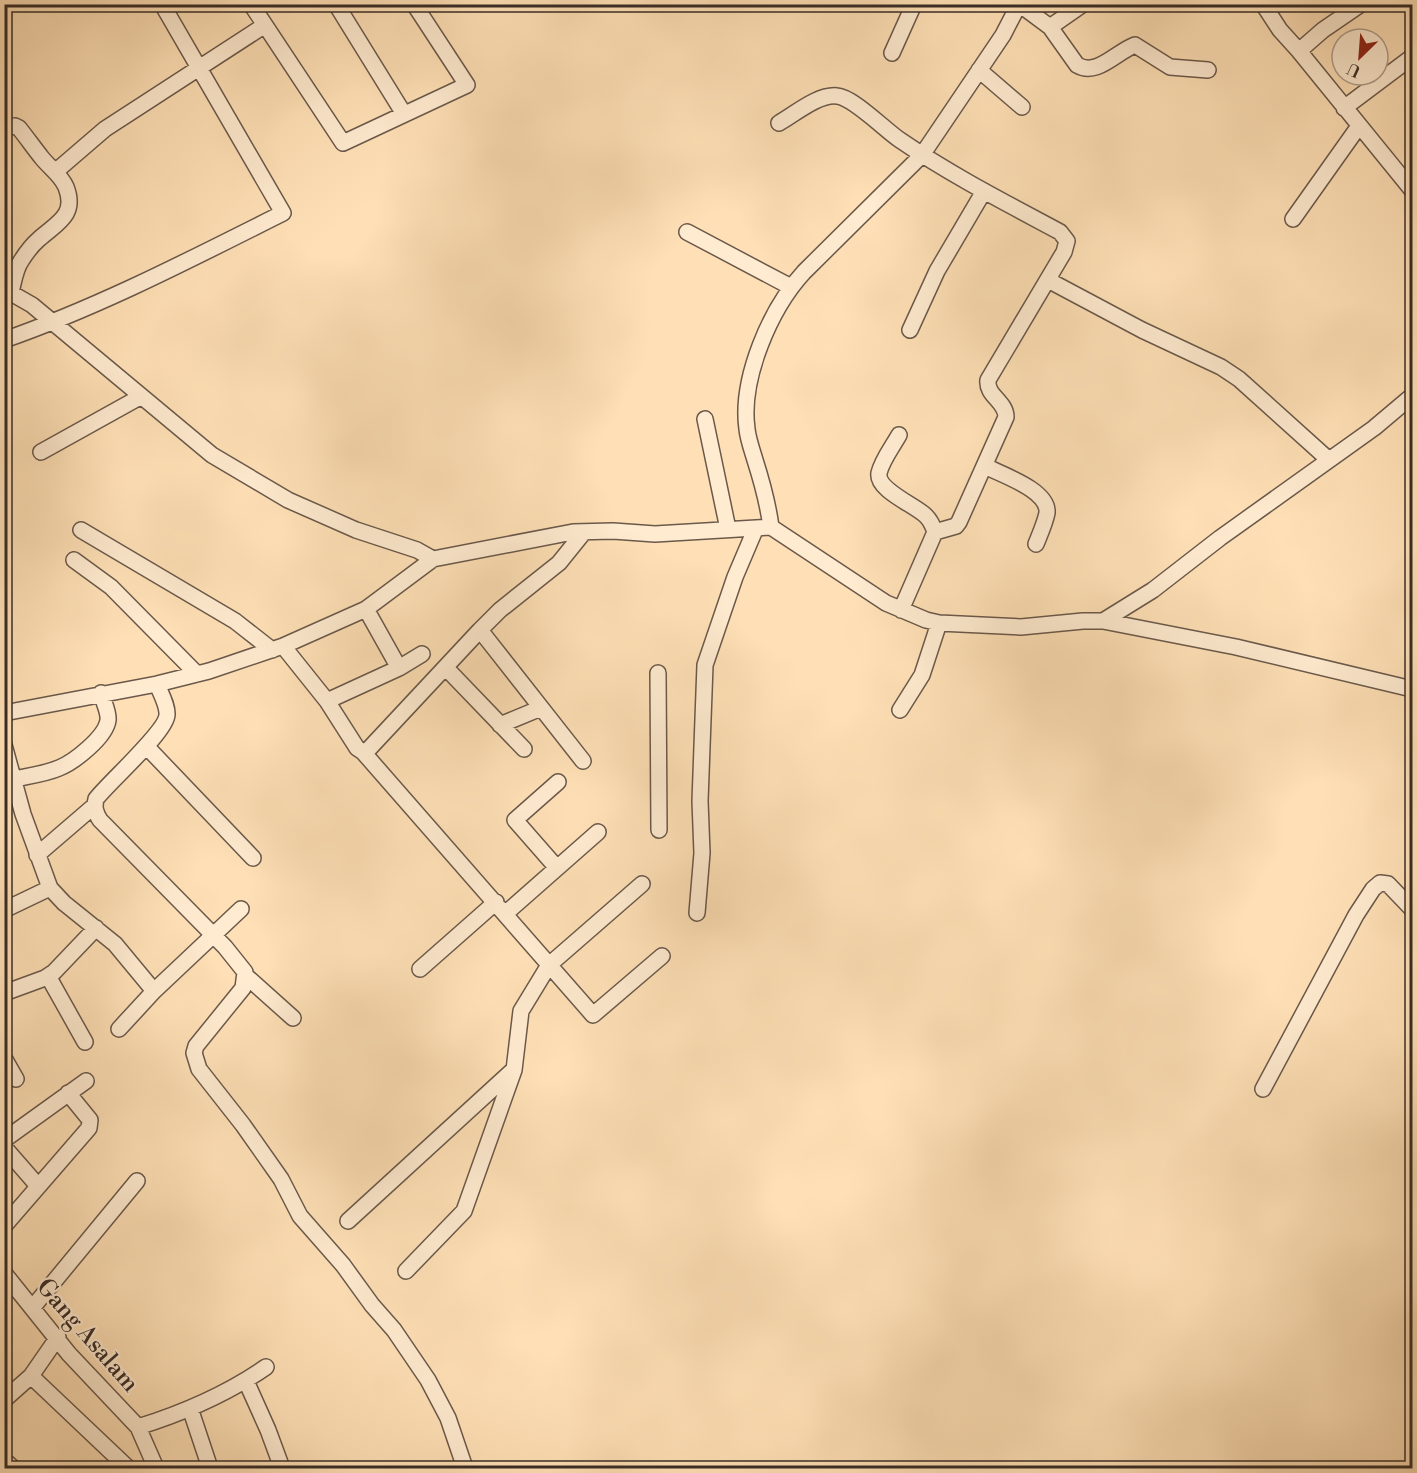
<svg xmlns="http://www.w3.org/2000/svg" width="1417" height="1473" font-family="'Libre Bodoni',serif">
<rect width="100%" height="100%" fill="#ffe0b6"/>
<filter id="stains"><feTurbulence type="fractalNoise" baseFrequency=".00333" numOctaves="4"/><feColorMatrix values="0 0 0 0 .2 0 0 0 0 .09 0 0 0 0 .02 0 0 0 .5 -.17"/></filter>
<radialGradient id="worn" r=".72"><stop offset=".6" stop-color="#630" stop-opacity="0"/><stop offset="1" stop-color="#630" stop-opacity=".3"/></radialGradient>
<g fill="none" stroke-linecap="round" stroke-linejoin="round">
<defs>
<path id="minor" d="M251,4L343,143L467,85L414,4
M336,4L404,114
M1019,4L1050,27L1077,65C1097,77 1116,52 1135,45L1170,67L1208,70
M1263,4L1280,30L1299,51
M1361,4L1323,30L1299,51L1412,190
M1050,27L1083,4
M892,53L914,4
M979,70L1022,107
M1344,108L1412,57
M779,123C795,114 818,94 837,96C853,97 885,130 900,140C951,175 1006,203 1060,232L1067,241L1064,252L988,380C986,396 1006,401 1006,417L959,522L956,526L935,532L901,610
M4,128L15,126L19,128C27,138 34,148 42,158C49,167 61,175 66,187C77,215 57,223 39,239C32,245 26,253 21,261C15,270 14,281 11,292
M55,172L105,129L262,27
M1293,219L1359,126
M687,232L791,287
M1048,280L1142,330L1221,367L1239,379L1329,460
M4,289L32,305L212,455L288,500L356,530L417,550L433,559
M910,330L937,271L984,191
M4,340C101,306 191,259 283,213L162,4
M705,419L728,529
M899,435C893,446 882,460 879,473C876,490 915,505 926,516C931,521 933,526 935,532
M41,452L140,397
M985,466C1002,475 1049,490 1047,513C1045,523 1040,534 1036,544
M771,527L886,603L926,620L939,623L1021,627L1083,621H1103L1236,647L1412,689
M81,530L235,621L272,650
M74,560L111,587L197,674
M366,609L399,668
M1103,621L1153,590L1220,538L1374,428L1412,396
M480,630L583,761
M283,646L327,701L357,748L363,752L367,751L480,630L500,610L559,563L584,532
M446,668L524,749
M658,673L659,830
M157,684C160,692 168,706 167,715C166,732 109,782 96,799C94,807 95,812 100,820L225,947L245,972L243,988L196,1046L194,1053L199,1069L243,1125L281,1179L300,1216L343,1265L372,1305L394,1330L428,1380L448,1418L465,1468
M327,701L399,668L422,654
M900,710L922,675L939,623
M4,713L157,684L209,671L283,646L366,609L433,559L573,532L613,531L655,534L771,527C768,504 762,482 755,460C752,450 748,439 747,429C740,379 770,309 804,272L922,155L1003,35L1019,4
M500,725L541,708
M4,745L23,814L50,888L64,903L115,944L154,991
M146,746L253,858
M363,752L593,1015L662,956
M14,779C28,776 45,774 59,768C74,762 106,737 108,720C109,712 103,701 101,693
M37,855L94,806
M557,868L515,820L558,782
M4,910L50,888
M506,913L598,832
M697,913L702,853L700,801L705,665L735,577L755,530
M420,969L496,902
M48,976L85,1042
M246,976L293,1018
M4,993L45,978L54,972L96,928
M119,1029L154,991L241,909
M4,1058L16,1079
M1263,1089L1356,915L1373,889L1380,883L1388,884L1412,909
M4,1140L86,1081
M4,1147L38,1186
M348,1221L511,1072
M4,1226L89,1128L90,1120L68,1093
M406,1271L464,1211L514,1070L521,1011L549,965L642,884
M4,1273L69,1354L138,1427L156,1468
M33,1307L137,1181
M31,1376L127,1467
M246,1381L268,1430L282,1468
M4,1400L31,1376L58,1337
M190,1408L210,1468
M138,1427C183,1413 227,1394 266,1367
M4,1460L13,1468"/>
</defs>
<use href="#minor" stroke="#6a594b" stroke-width="18"/>
<use href="#minor" stroke="#ffebd0" stroke-width="15"/>
</g>
<g text-anchor="middle" stroke-width="4.5" stroke-linejoin="round" paint-order="stroke">
<g font-size="24" fill="#382c27" stroke="#ffebd0">
<text transform="translate(88 1335) rotate(49)" y="8">Gang Asalam</text>
</g>
</g>
<rect width="1417" height="1473" fill="none" stroke="#ffe0b6" stroke-width="24"/>
<rect x="6" y="6" width="1405" height="1461" fill="none" stroke="#382c27" stroke-width="3"/>
<rect x="12" y="12" width="1393" height="1449" fill="none" stroke="#382c27" stroke-width="1.5"/>
<g transform="translate(1360 57) rotate(205)"><circle r="28" fill="#ffebd0" stroke="#af9f8c" stroke-width="1.5"/>
<path d="M0-4.5L10 22L0 15L-10 22Z" fill="#8f2418"/>
<text y="-9" font-size="16" font-weight="bold" text-anchor="middle" fill="#382c27">U</text>
</g>
<rect width="100%" height="100%" filter="url(#stains)"/>
<rect width="100%" height="100%" fill="url(#worn)"/>
</svg>
